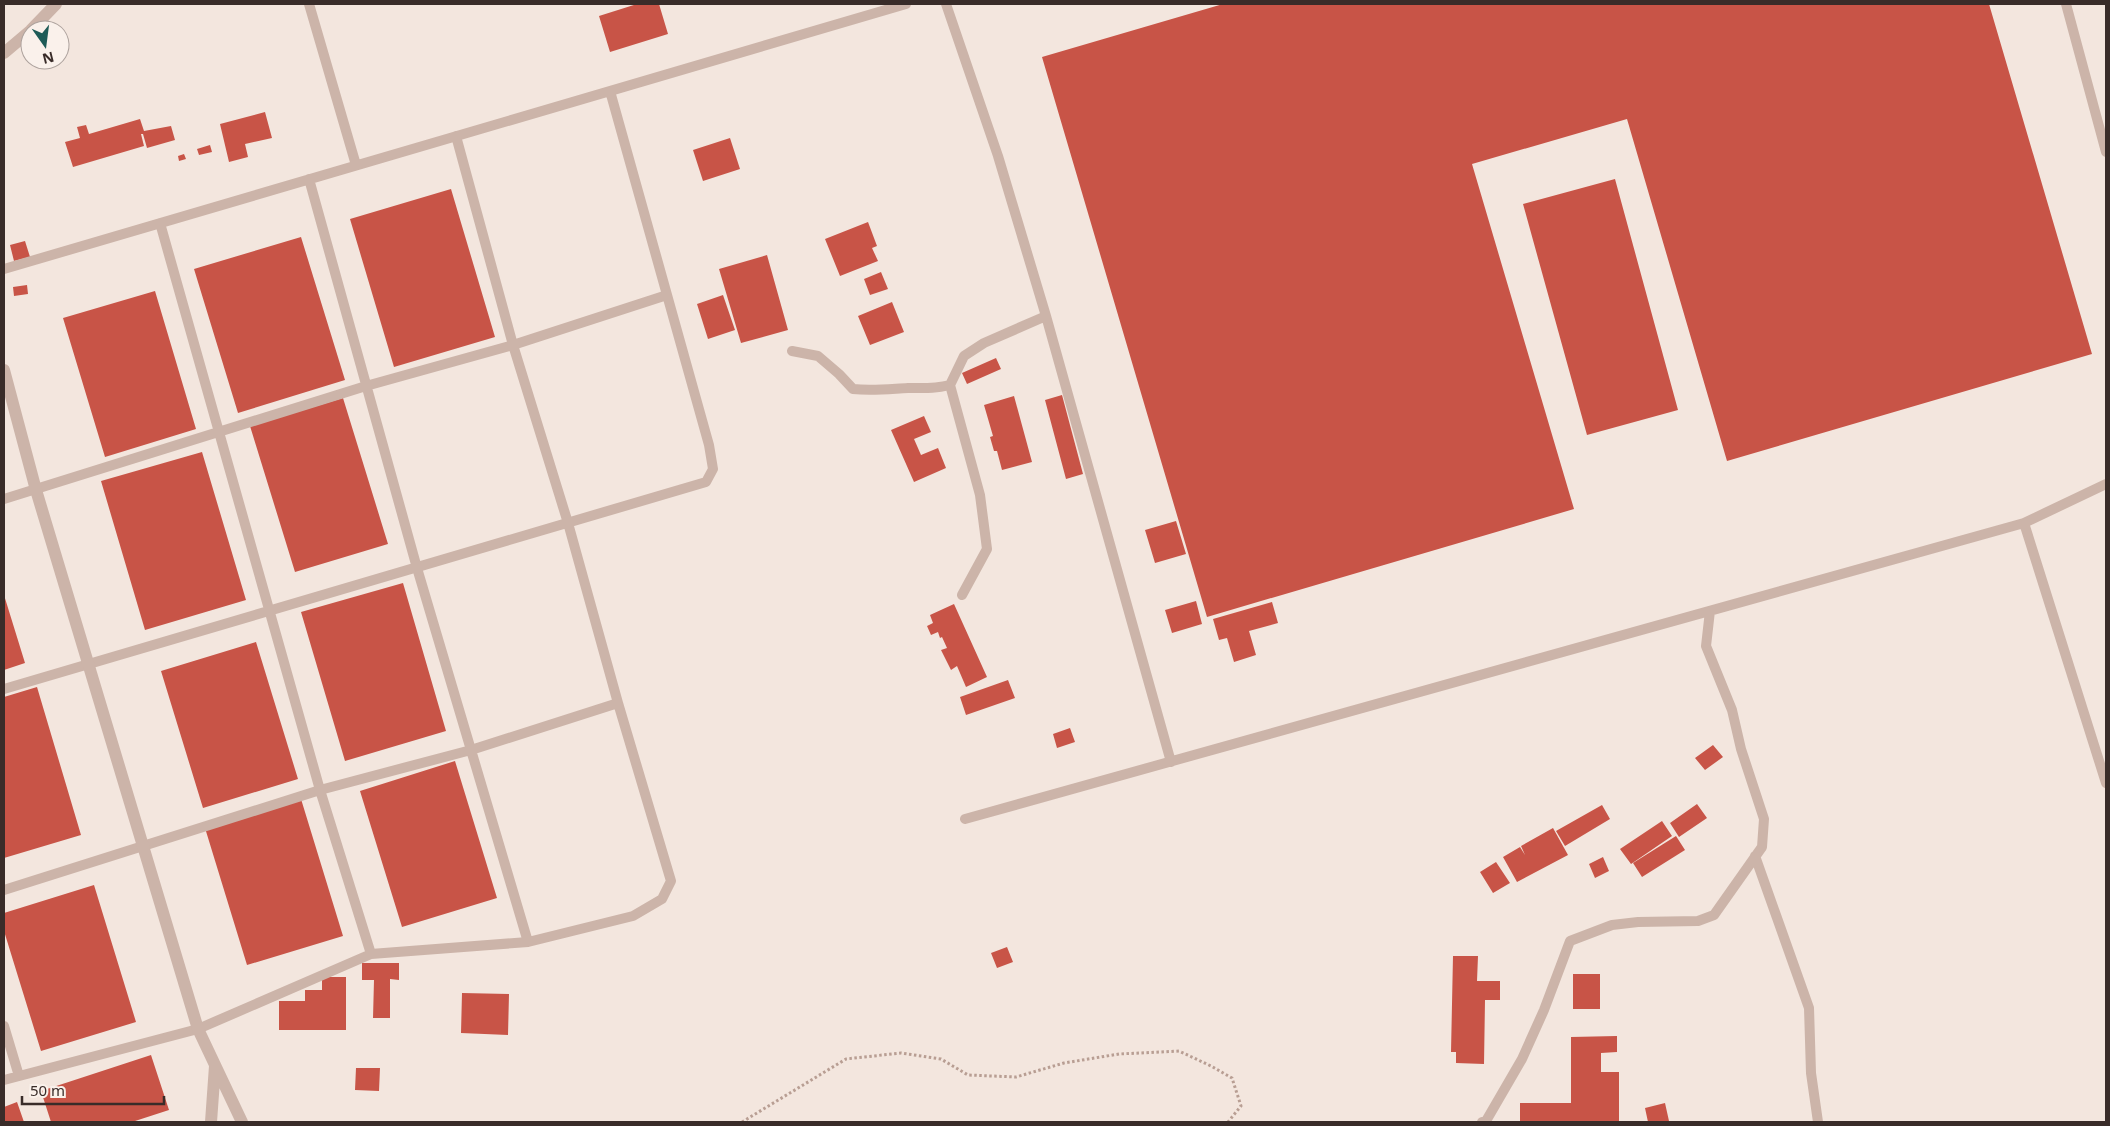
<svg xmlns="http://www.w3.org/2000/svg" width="2110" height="1126" font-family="'Noto Sans',sans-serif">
<rect width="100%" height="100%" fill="#f3e6de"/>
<path fill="#c85447" d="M637,4H659L668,34L610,52L599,16Z
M1223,4H1989L2092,354L1727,461L1627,119L1472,164L1574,509L1207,617L1042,57Z
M265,112L272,138L245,144L248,157L229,162L220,124Z
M140,119L144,131L171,126L175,140L147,148L143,134H141L144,146L73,167L65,142L80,138L77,127L86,125L89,134Z
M730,138L740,169L703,181L693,150Z
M210,145L212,152L199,155L197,149Z
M184,154L186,159L179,161L178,156Z
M1615,179L1678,410L1587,435L1523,204Z
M451,189L495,337L394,367L350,219Z
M868,222L877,246L872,248L878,261L840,276L825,239Z
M301,237L345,380L238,413L194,269Z
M25,241L30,257L14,261L10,245Z
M767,255L788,330L741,343L719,269Z
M881,272L888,289L870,295L864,279Z
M27,285L28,294L14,296L13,287Z
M155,291L196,429L105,457L63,318Z
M723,295L735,330L708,339L697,304Z
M892,302L904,332L870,345L858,316Z
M996,358L1001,369L967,384L962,373Z
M1062,395L1083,474L1066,479L1045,400Z
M1014,396L1032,462L1002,470L997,451H994L990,437L993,436L984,405Z
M343,398L388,544L295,572L250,426Z
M924,416L931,432L914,439L921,455L938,448L946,468L914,482L891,430Z
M202,452L246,600L145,630L101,481Z
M1176,521L1186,554L1155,563L1145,530Z
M403,583L446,731L345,761L301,612Z
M4,595L25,663L4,670Z
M1196,601L1202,624L1172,633L1165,610Z
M1272,602L1278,623L1249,631L1256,655L1234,662L1227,638L1219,640L1213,619Z
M954,604L987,677L966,687L957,666L951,670L941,650L947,648L942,637L940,638L938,632L931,635L927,626L933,623L930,615Z
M256,642L298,779L203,808L161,671Z
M1008,680L1015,698L966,715L960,697Z
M37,687L81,835L4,858V697Z
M1070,728L1075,742L1057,748L1053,734Z
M1713,745L1723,757L1705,770L1695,758Z
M455,761L497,898L402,927L360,791Z
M301,799L343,936L247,965L205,828Z
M1697,804L1707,818L1679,837L1670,823Z
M1602,805L1610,819L1565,846L1556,831Z
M1662,821L1672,836L1631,864L1620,849Z
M1553,828L1568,855L1517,882L1503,857L1520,847L1525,855L1521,846Z
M1676,836L1685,850L1642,877L1633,863Z
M1603,857L1609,871L1595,878L1589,864Z
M1496,862L1510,883L1493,893L1480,872Z
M94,885L136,1022L41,1051L4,931V913Z
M1007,947L1013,962L997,968L991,953Z
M1453,956H1478L1477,981H1500V1000H1485L1484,1064L1456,1063V1052H1451Z
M362,963H399V980L390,979V1018H373L374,980H362Z
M1573,974H1600V1009H1573Z
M322,977H346V1030H279V1001H305V990H322Z
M462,993L509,994L508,1035L461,1033Z
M1617,1036V1052L1601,1053V1072H1619V1122H1520V1103H1571V1037Z
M151,1055L169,1110L132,1122H51L41,1091Z
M356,1068H380L379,1091L355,1090Z
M17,1102L24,1122H4V1107Z
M1665,1103L1669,1121L1648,1122L1645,1108Z"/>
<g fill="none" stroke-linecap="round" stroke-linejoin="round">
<path stroke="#b89e93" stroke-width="3" stroke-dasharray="2.5 2.5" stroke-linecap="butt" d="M742,1122L846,1059L901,1053L941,1059L968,1075L1016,1077L1064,1063L1119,1054L1179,1051L1211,1066L1232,1078L1241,1106L1228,1122"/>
<path stroke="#ccb4a9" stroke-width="10" d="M309,4L356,165
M946,4L998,156L1046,316L1171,762
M2066,4L2106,152
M309,179L417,568L528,942
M160,223L320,790L371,954
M4,269L906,4
M792,351L818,356L839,374L853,389C872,391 889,389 908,388C925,388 933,389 950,385
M2106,484L2024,523L2106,783
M4,499L366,386L513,345L667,295
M962,595L987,549L980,495L950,385L964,356L984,343L1046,316
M4,689L706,482L713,469L709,445L610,91
M965,819L2024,523
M1755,856L1809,1008L1811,1073L1818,1122
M4,890L320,790L471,750L618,703
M4,1026L19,1076
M4,1080L198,1029L371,954L528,942L633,916L662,899L671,881L618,703L568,523L513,345L456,136
M1482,1122L1486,1121L1522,1059L1544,1010L1570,941L1612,925L1638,922L1698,921L1714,915L1762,847L1764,819L1741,749L1732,710L1706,646L1710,611"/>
<path stroke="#ccb4a9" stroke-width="12" d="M31,30L56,4
M4,53L30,31"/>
<path stroke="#ccb4a9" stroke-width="12" d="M4,370L36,490L198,1029L242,1122
M211,1122L215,1066"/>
</g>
<rect width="2110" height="1126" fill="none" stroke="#392c29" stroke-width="10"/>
<g transform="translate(45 45) rotate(166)"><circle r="24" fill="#faf1eb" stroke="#ada29d"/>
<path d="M0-4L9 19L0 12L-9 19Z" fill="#1e5b57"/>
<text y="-8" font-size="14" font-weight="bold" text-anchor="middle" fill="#392c29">N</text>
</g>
<path d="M22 1096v8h142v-8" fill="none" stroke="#392c29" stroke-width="2.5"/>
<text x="30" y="1096" font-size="15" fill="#392c29" stroke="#faf1eb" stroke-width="4" paint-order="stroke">50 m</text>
</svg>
